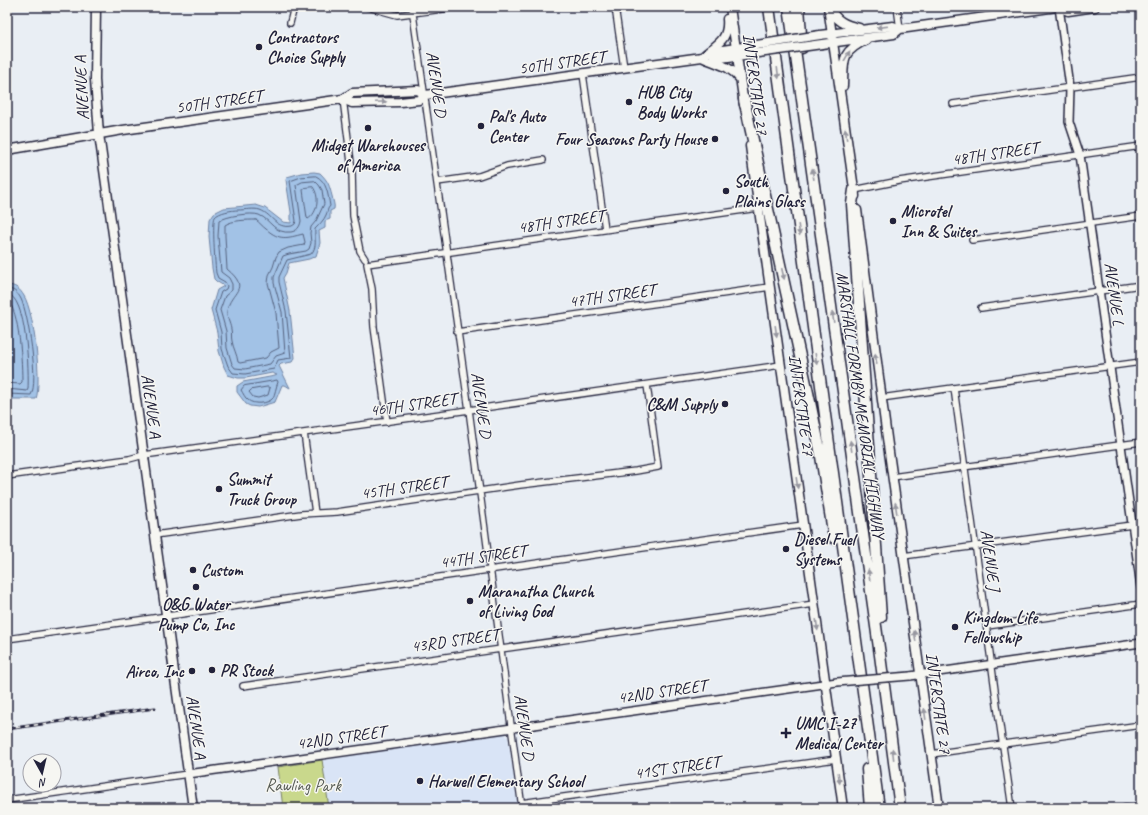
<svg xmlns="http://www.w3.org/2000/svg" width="1148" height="815" font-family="Caveat,sans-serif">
<rect width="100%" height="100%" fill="#e9eef4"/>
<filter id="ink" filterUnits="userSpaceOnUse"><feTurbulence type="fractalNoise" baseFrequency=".025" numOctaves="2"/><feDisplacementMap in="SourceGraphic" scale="8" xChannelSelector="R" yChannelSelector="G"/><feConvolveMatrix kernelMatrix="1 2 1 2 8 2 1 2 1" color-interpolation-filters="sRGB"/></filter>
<g filter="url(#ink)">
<path fill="#d9e4f6" d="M505,734L508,737L518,808H380V806L379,808H365L380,806L379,802L340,808H329L322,760Z"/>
<path fill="#c9d88c" stroke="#767d64" d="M322,760L329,808H283L278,767Z"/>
<path fill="#a2c2e6" stroke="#6f82a2" d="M314,172L320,173C329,182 329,185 332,196C333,201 335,205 334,209L330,211V219L325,221V228L319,231L320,243L316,256L309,259L289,263L286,273L283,278L290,311L295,358L292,362L281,364L279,366L290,388L285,385H282L275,402L258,407L250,406L246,404L237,392V386L243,382L275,376L277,375L272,373L246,378H238L228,375L224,367L219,351L217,332L211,310L217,290L224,286L216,281L214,279L212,268L209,237L210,219L214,213L224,208L256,205L265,208L283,222L291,223V212L286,180L287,177L301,173Z
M7,285C15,285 20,289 24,296C34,312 42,381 36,399H13L7,396Z"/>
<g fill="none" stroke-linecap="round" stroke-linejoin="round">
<path stroke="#55627f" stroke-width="1" d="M316,176C327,181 328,195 330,206C327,209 328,211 326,215C324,220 319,225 315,229C314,239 318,246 311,254L287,260L279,277V282L286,311L291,358L278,360L274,369L245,374L233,373L228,366L222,349L221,332L215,310L221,292L226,289L227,286L225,282L218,278L216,273C215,265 212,222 215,217C219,212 232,210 238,210C245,210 254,208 260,210C273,215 275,229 292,226L295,224L296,221L290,181L301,177Z
M315,181L319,185L322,190L324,204L316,221L311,227L310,233L311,243L309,249L306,251L289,254L283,256L274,277V283L282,312L285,353L276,356L270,364L245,369L235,368L232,364L227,348L226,331L220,310L225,296L232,290V284L229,278L221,272L218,236L219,221C226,216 251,212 259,215C271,220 274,234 291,232C297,231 300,227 301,221L296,185L302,182Z
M313,187C320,196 318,213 308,219L307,218L303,190L304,188Z
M256,220C260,223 262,226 266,229C280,241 287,238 303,234L305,242L304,245L288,248L279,252L276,257L273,267L269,275L268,283L276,313L279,348L271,352L266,358L240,363L238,362C237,354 233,348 232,341C231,337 232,333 231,329C230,323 226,316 227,311C230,291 252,290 227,269L225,236V225C232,220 247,220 256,220Z
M7,289C14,289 18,293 21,299C28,313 39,382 31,395L7,394
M7,294C27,295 29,373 28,389L27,391L7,389
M7,300C20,309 22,366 22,382L20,384L7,383
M272,381L277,380L278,382C276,387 275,394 273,398C269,404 253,405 248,400C245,398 243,393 241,390L244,386Z
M268,387L270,388L268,395L258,398L253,397L249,392L251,390Z"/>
<defs>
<path id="minor" d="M368,7L397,15L458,7
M412,7L469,410L522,808
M615,7L624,68
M897,7L900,29
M290,23L294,7
M583,74L605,229
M343,99L352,170L353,216L360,251L365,259
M953,104L1141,77
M437,182L479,176L507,166L543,160
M854,190L899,181L1141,146
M972,240L1141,216
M981,308L1141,285
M457,332L770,287
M954,388L997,705L1012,808
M881,398L1141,362
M387,422L374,327L372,289L367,264L758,208
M304,433L315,513
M7,476L129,459L144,455L469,410L781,365
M892,477L1141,442
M155,535L301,514L337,512L520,485L636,471L658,467L647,385
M903,556L1132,525
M987,626L1141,604
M7,639L803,525
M243,686L814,604
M931,754L1141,725
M7,800L188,774
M521,803L836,759
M1125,808L1141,806"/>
<path id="tertiary" d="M1059,7L1070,87L1069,122L1080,155L1141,587
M910,676L1141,643
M188,774L837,682"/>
<path id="secondary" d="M96,7L95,80L99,134L193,808
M730,7L744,105
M828,7L855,196
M1059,7L1068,11L1095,7
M830,8C836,21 845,25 859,28
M820,35L893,26L900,29
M822,44L894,34L900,29L1057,7
M709,52L750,46
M702,57C716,64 730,65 740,79
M713,59L751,54
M843,86C844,61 840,52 866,40
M343,99L352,103L400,102L419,100L425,95
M750,146L843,808
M7,150L123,130L343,99L352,93L418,90L425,95L433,94L702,57C716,44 729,41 727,19
M857,210L887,438L939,808"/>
<path id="motorway" d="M769,7L879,808
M789,7L880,655L900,808
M799,7L802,48
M744,99L810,402L820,450L834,538
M854,190L852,204L881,617
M867,769L870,808"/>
</defs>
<use href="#minor" stroke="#22223b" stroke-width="8"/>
<use href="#tertiary" stroke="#22223b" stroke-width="10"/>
<use href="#secondary" stroke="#22223b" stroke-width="11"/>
<use href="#motorway" stroke="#22223b" stroke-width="13"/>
<use href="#minor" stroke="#f6f6f2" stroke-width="5.5"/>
<use href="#tertiary" stroke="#f6f6f2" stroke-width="7"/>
<use href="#secondary" stroke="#f6f6f2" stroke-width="8"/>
<use href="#motorway" stroke="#f6f6f2" stroke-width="10"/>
<defs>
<path id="rail" d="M7,729L155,708"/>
</defs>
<use href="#rail" stroke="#22223b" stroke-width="3"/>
<use href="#rail" stroke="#f6f6f2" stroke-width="1.5" stroke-dasharray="4.5" stroke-linecap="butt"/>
<defs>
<path id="tertiary-bridge" d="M837,682L910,676"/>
<path id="secondary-bridge" d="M750,46L820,35
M751,54L822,44"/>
</defs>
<use href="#tertiary-bridge" stroke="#22223b" stroke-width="10" stroke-linecap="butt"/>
<use href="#secondary-bridge" stroke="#22223b" stroke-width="11" stroke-linecap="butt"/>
<use href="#tertiary-bridge" stroke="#f6f6f2" stroke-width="7"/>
<use href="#secondary-bridge" stroke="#f6f6f2" stroke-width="8"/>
</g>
<defs><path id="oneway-solid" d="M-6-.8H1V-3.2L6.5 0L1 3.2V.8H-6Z"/></defs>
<g fill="#9797a0">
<use href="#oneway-solid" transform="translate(882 27) rotate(173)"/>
<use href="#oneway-solid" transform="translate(847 56) rotate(-60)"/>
<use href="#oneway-solid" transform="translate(778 73) rotate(82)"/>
<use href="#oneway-solid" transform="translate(381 102) rotate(-2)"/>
<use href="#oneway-solid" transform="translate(846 134) rotate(-97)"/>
<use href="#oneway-solid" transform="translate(813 174) rotate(-99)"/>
<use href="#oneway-solid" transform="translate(799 230) rotate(82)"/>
<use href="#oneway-solid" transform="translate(783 274) rotate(77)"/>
<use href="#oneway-solid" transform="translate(833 317) rotate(-98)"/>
<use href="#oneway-solid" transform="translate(776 331) rotate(82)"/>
<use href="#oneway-solid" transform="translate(816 359) rotate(82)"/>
<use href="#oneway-solid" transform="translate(876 359) rotate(-98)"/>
<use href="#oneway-solid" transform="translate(851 446) rotate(-98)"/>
<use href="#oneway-solid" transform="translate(797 483) rotate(82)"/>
<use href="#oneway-solid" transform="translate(896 508) rotate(-98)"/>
<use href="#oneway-solid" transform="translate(869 575) rotate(-98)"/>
<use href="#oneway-solid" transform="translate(817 625) rotate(82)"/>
<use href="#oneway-solid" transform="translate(915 636) rotate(-98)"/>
<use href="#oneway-solid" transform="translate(925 714) rotate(-98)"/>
<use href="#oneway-solid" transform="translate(893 754) rotate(-97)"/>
<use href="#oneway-solid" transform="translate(839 778) rotate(82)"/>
</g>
</g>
<g fill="#22223b" stroke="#f6f6f2" stroke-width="1.5">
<circle cx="259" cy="47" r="4"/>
<circle cx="629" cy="102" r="4"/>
<circle cx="481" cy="126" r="4"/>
<circle cx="368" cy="128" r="4"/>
<circle cx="715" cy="139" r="4"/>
<circle cx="726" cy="191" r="4"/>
<circle cx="893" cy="221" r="4"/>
<circle cx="725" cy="404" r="4"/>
<circle cx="219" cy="489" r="4"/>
<circle cx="786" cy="549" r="4"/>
<circle cx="193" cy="570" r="4"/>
<circle cx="196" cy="587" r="4"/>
<circle cx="470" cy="601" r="4"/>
<circle cx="955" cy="627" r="4"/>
<circle cx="212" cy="670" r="4"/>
<circle cx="192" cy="671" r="4"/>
<path d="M784 727h4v4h4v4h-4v4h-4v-4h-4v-4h4z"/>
<circle cx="420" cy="781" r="4"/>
</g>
<g text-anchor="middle" stroke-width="3" stroke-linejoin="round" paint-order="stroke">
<g font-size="17" font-weight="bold" fill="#22223b" stroke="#f6f6f2" text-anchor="start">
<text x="267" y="43">Contractors<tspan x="267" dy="20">Choice Supply</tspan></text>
<text x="637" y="98">HUB City<tspan x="637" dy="20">Body Works</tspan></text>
<text x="489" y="122">Pal's Auto<tspan x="489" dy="20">Center</tspan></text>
<text x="707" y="145" text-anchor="end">Four Seasons Party House</text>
<text x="368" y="151" text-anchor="middle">Midget Warehouses<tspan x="368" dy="20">of America</tspan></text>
<text x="734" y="187">South<tspan x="734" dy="20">Plains Glass</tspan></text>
<text x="901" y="217">Microtel<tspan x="901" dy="20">Inn &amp; Suites</tspan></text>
<text x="717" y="410" text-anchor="end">C&amp;M Supply</text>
<text x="227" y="485">Summit<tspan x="227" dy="20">Truck Group</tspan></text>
<text x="794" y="545">Diesel Fuel<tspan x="794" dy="20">Systems</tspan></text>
<text x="201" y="576">Custom</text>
<text x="478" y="597">Maranatha Church<tspan x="478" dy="20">of Living God</tspan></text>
<text x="196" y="610" text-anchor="middle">O&amp;G Water<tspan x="196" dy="20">Pump Co, Inc</tspan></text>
<text x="963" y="623">Kingdom Life<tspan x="963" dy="20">Fellowship</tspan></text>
<text x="220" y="676">PR Stock</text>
<text x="184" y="677" text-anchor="end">Airco, Inc</text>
<text x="795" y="729">UMC I-27<tspan x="795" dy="20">Medical Center</tspan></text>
<text x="428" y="787">Harwell Elementary School</text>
</g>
<g font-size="17" fill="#22223b" stroke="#f6f6f2">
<text transform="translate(562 62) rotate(-8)" y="6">50TH STREET</text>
<text transform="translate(437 84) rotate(82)" y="6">AVENUE D</text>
<text transform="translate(756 84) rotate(82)" y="6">INTERSTATE 27</text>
<text transform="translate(81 88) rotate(-93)" y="6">AVENUE A</text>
<text transform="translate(219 101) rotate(-8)" y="6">50TH STREET</text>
<text transform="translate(995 153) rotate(-8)" y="6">48TH STREET</text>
<text transform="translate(561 221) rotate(-8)" y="6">48TH STREET</text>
<text transform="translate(1115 294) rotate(82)" y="6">AVENUE L</text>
<text transform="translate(612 295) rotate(-8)" y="6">47TH STREET</text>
<text transform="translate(413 404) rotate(-8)" y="6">46TH STREET</text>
<text transform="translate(482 405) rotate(82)" y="6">AVENUE D</text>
<text transform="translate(802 405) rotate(82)" y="6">INTERSTATE 27</text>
<text transform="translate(861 405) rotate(82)" y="6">MARSHALL FORMBY MEMORIAL HIGHWAY</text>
<text transform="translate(152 406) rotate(82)" y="6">AVENUE A</text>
<text transform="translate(404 487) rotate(-8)" y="6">45TH STREET</text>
<text transform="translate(483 556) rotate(-8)" y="6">44TH STREET</text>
<text transform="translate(991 560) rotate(82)" y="6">AVENUE J</text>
<text transform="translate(455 640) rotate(-8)" y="6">43RD STREET</text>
<text transform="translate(662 691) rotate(-8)" y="6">42ND STREET</text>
<text transform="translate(939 703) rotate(82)" y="6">INTERSTATE 27</text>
<text transform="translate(197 727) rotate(82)" y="6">AVENUE A</text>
<text transform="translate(525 727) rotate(82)" y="6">AVENUE D</text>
<text transform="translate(341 737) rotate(-8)" y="6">42ND STREET</text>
<text transform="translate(677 767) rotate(-8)" y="6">41ST STREET</text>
</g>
<g font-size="17" fill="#545953" stroke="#f6f6f2">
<text x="303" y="791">Rawling Park</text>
</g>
</g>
<rect width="1148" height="815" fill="none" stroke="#f6f6f2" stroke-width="24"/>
<rect x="12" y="12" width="1124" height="791" fill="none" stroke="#22223b" stroke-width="1.5" filter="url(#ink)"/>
<g transform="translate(42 773) rotate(172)"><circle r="19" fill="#f6f6f2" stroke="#a1a1a9"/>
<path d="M0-3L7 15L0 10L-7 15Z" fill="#22223b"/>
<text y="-6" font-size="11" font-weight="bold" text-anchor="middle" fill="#22223b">N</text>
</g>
</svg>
